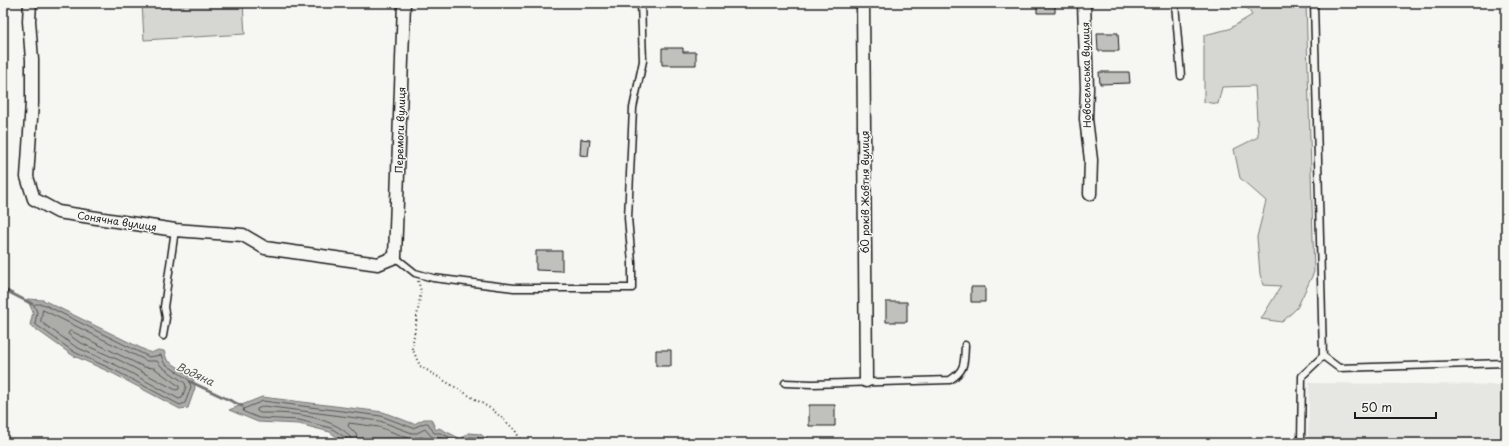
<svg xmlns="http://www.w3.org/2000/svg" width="1509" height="446" font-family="'Playpen Sans',sans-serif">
<rect width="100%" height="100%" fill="#f6f6f2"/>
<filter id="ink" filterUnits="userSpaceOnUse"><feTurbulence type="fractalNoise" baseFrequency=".025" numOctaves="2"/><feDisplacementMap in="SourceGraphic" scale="8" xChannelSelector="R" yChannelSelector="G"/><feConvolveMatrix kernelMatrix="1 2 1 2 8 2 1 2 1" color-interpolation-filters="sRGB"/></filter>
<g filter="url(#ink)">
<path fill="#e6e6e2" d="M1309,383L1506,385V443H1308Z"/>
<path fill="#d6d6d2" stroke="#797977" d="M142,3H243L245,34L144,40Z
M1244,3H1306L1314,272L1297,308L1282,322L1261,319L1281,286L1263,285L1260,274L1257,237L1266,201L1240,178L1234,149L1258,137L1255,86L1222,87L1218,104L1204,102V35L1229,29L1252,15Z"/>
<path fill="#acaca9" stroke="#727271" d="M27,299L43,300L151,353L158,350L164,351L167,360L193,377L195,388L188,408L180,409L114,374L72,355L30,325L33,312Z
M262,397L383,412L414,424L424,419H431L436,430L439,428L461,439L468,433L480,434L493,443H345L330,432L299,424L258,422L229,410Z"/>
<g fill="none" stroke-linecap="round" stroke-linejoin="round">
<path stroke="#565654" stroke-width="1" d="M36,304H43L149,357L161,355L164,363L189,380L191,387L185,403L180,405L116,371L74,352L35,324L37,312L34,305Z
M43,310L147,361H157L162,367L185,383L186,387L182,398L179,399L118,366L76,347L41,322Z
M71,331L144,367L154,368L179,386V389L176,390L121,361L79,342L68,334L69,332Z
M347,443L346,438L331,428L299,420L259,418L244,412L243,409L263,401L381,416L413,428L425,423H428L434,433H440L460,442H464L470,437L478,438L485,443
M352,443C351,426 314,417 301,415C288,413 273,413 260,413L257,411V409L264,406L380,421L412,433H417L425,429L432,437L440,438L450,443
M358,443L356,434L348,426L349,423L379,427L411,439L422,437L430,443"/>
<path stroke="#727271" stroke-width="3" d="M3,289L32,304
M191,382L242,406"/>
</g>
<path fill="#c0c0bd" stroke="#1c1c1c" d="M1037,3H1055V13H1037Z
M1097,33H1118L1119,51H1098Z
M662,48H683V52H696V65H662Z
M1099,72H1129L1130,83L1100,84Z
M581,139L590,140L588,156L580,155Z
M536,251H562V271L536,270Z
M971,287H985V302H971Z
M886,302H907V322H886Z
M656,350H671V366H656Z
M809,405H835V426H809Z"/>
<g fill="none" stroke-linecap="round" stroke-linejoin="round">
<defs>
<path id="lane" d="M1175,3L1181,76
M1314,3L1323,356L1339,368L1506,363
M395,257L415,273L433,278L514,288H632V263L628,218L633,108L643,61L641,3
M163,336L166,318L164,307L175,230
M785,383L812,384L950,380C966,370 964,362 965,345
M1301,443L1302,376L1323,356"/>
<path id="street" d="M30,3L29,21L32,60V103L27,177L34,199L58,212L175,230L243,235L265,248L378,264L395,257L404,3
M863,3L866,381
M1084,3L1087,88L1086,119L1091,160L1090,194"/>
</defs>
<use href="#lane" stroke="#1c1c1c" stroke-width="9"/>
<use href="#street" stroke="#1c1c1c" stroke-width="15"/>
<path stroke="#1c1c1c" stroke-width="2" stroke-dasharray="1 3" stroke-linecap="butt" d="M418,281L421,291L412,348L420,366L493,410L515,430L522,443"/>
<use href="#lane" stroke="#f6f6f2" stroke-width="6"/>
<use href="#street" stroke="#f6f6f2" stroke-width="12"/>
</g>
</g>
<g text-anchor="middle" stroke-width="3" stroke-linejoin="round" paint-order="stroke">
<g font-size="10" fill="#1c1c1c" stroke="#f6f6f2">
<text transform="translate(1086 75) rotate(-91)" y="4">Новосельська вулиця</text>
<text transform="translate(400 130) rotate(-88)" y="4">Перемоги вулиця</text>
<text transform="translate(865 192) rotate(-90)" y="4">60 років Жовтня вулиця</text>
<text transform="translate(117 221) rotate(9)" y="4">Сонячна вулиця</text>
</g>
<g font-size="11" font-style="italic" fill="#565654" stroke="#f6f6f2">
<text transform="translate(195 374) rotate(25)" y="4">Водяна</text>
</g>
</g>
<rect width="1509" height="446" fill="none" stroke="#f6f6f2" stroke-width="16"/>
<rect x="8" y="8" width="1493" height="430" fill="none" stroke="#1c1c1c" stroke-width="1.5" filter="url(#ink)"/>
<path d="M1355 412v6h81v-6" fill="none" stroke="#1c1c1c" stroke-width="2"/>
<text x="1361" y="412" font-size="12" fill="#1c1c1c" stroke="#f6f6f2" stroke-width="3" paint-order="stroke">50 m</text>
</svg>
